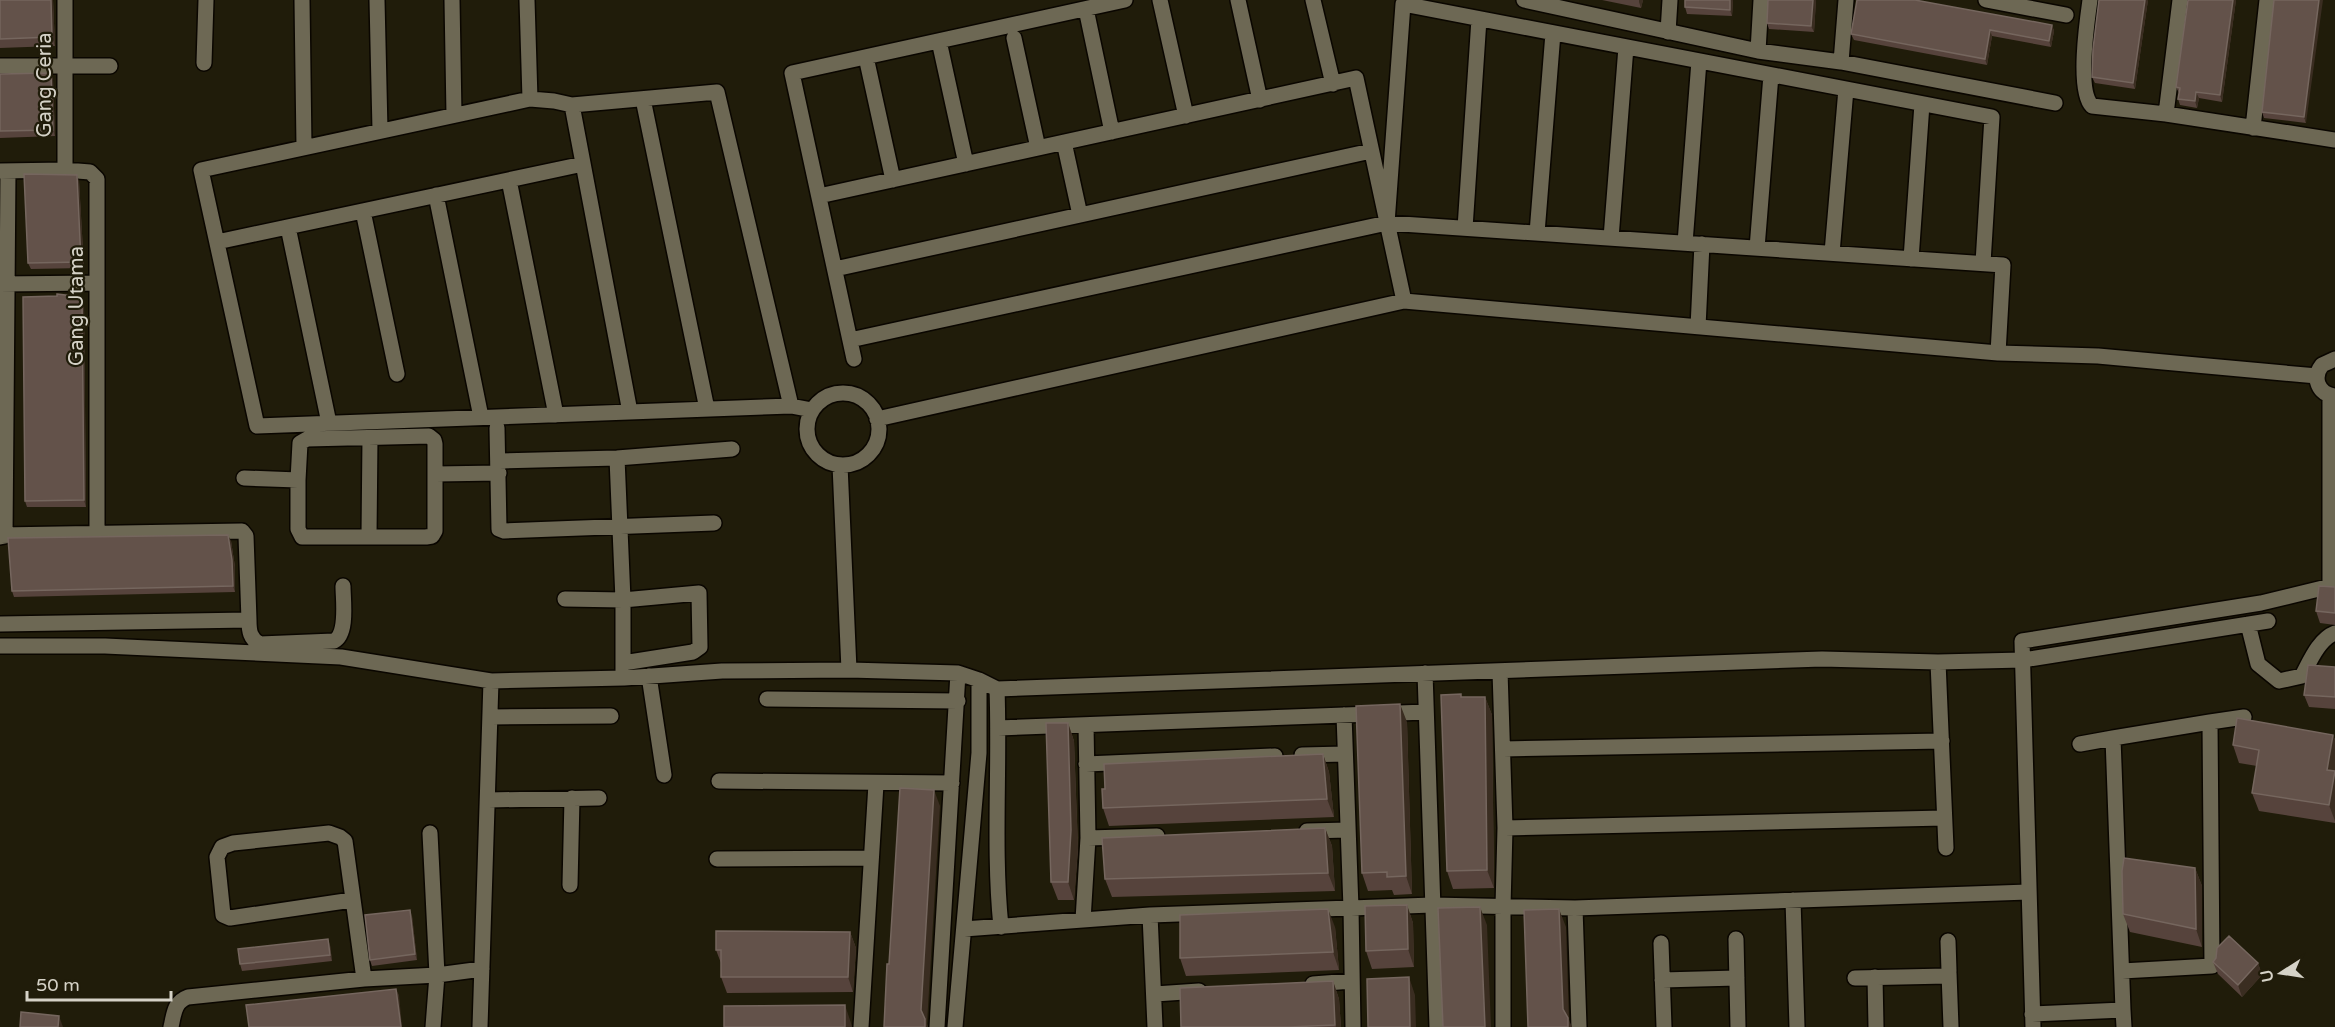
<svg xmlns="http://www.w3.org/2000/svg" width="2335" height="1027" font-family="'Varela Round',sans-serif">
<rect width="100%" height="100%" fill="#201c0a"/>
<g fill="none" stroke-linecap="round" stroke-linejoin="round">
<defs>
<path id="street" d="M302,0L304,147
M377,0L380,130
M452,0L454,115
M527,0L530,99
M1160,0L1186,116
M1238,0L1260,100
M1313,0L1333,84
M1524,0L1758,51L1841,62L2055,103
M1986,0L2066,15
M2090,0C2087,21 2077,91 2092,106L2166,114L2335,140
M1086,9L1112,132
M1668,32L1670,0
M1014,38L1038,148
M939,41L966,164
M1758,51L1761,0
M866,57L893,180
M1841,62L1846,0
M204,63L206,0
M0,66H110
M643,99L707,409
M572,105L630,412
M2166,114L2180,0
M2253,128L2267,0
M1064,142L1080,215
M65,170V0
M0,171L65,170L90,172L97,179V534
M509,180L556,415
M436,195L481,417
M819,196L1356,78L1404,301
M363,211L397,374
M1387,223L1403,4L1992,117L1983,263
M288,227L329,423
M1465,228L1479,19
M1537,233L1553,33
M1611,238L1626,47
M217,242L583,164
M1685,243L1699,61
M1757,248L1771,75
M1832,253L1846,89
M1911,259L1922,104
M835,269L1371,151
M0,284L97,283
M1698,327L1702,244
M850,340L1387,223L2003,265L1998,353
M854,359L792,73L1125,0
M2335,359L2322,365C2312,378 2318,394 2335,396
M807 429a36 36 0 1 1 72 0a36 36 0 1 1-72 0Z
M2330,395V586
M791,406L257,426L201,170L530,99L554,101L572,105L717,92L791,406L812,410
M877,419L1404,301L1998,353L2098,356L2317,376
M497,428L499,529L504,531L714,523
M617,458L623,600V672
M499,461L617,458L732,449
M840,465L849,670
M436,474L499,473
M244,478L298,480L300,443L307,439L429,436L434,440L435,444V531L432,536L426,537H302L298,529V480
M0,535L242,531L246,536L249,620L0,624
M369,536L370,438
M0,537L5,536L8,171
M565,599L623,600L699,593L700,647L693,652L623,663
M249,620C249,631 250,639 260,644L334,641C348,634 343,600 343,586
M2248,624L2258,664L2279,681L2302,676C2310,661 2319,639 2335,633
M0,646H105L341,657L491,681L624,678L722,671L849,670L958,673L979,680V753L955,1027
M1938,662L2023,660L2268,621
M1500,671L1505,828L1503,907V1027
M1425,673L1437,1027
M649,676L664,775
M979,680L997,689L1822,659L1938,662L1946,848
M997,689C1000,768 993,849 1001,927
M767,699L958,701
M1344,715L1351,908L1353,1027
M491,717L611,716
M2210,722L2244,717
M998,728L1426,712
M2080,744L2113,738
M1503,749L1942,741
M1302,755L1345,754
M1086,764L1275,756
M719,781L952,783
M488,800L599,798
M1505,828L1944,818
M1307,831L1348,830
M430,833L437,975L482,969
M1088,838L1157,836
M717,859L871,858
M570,885L572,798
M352,900L230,918L223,915L217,857L222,847L233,843L329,833L340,837L345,841L364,979
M1793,900L1797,1027
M1575,908L1579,1027
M1150,915L1155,1027
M1083,920L1088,838L1086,725
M964,929L1150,915L1351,908L1432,905L1575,908L2028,892
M1736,939L1738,1027
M1661,943L1664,1027
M2122,971L2212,966L2210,722L2113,738L2123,1010
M1949,973L1951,1027
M1875,977L1876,1027
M1855,978L1947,976L1949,971L1948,941
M1662,980L1737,978
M1313,984L1352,981
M1155,994L1199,991
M2032,1014L2123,1010L2124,1027
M171,1027C174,1014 174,1002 188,997L364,979L437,975L433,1027
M480,1027L491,681
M861,1027L876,784
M937,1027L958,673
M2033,1027L2022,641L2261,603L2335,585"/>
</defs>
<use href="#street" stroke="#0a0600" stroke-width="18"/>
<use href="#street" stroke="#6d6854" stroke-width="15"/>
</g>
<path fill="#56433c" d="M0,0H53L55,46L0,48Z
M1602,0H1643L1641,8Z
M1733,0L1732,16L1687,14L1685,7Z
M1816,0L1814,32L1769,29L1767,23Z
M2148,0L2135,89L2095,83L2092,77Z
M2188,0H2236L2222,102L2199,98L2197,108L2180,105L2178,99L2179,93L2176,87Z
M2274,0L2306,123L2264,118L2262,112Z
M2052,25L2054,31L2051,47L1992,36L1987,65L1854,40L1851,34Z
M51,73L53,80L55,136L0,138V74Z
M79,181L84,268L31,269L28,263Z
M84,303L86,507H27L25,501Z
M231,541L235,567V592L14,597L12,591Z
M2335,587V625L2320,623L2316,611Z
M2335,667V709L2309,707L2304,695Z
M1462,697H1485L1492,715L1494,888L1453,889L1447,871Z
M1407,722L1412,894L1394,895L1392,890L1368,891L1362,873Z
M1068,723L1074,741L1078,848L1074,900H1058L1051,882Z
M2333,735L2335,740V823L2259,811L2252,793L2257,766L2239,763L2233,745Z
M1323,754L1329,772L1334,817L1109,826L1103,808Z
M1325,828L1332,846L1335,891L1112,897L1105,879Z
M2195,868L2202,886V947L2130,932L2123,914Z
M1407,905L1413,923L1414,967L1372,969L1366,951Z
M412,916L417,960L372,966L370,960Z
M1335,927L1339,970L1186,976L1180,958Z
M850,932L856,948L853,992L727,993L721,977V963L716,950Z
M330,945L332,961L242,971L240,964Z
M2216,958L2258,963L2262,975L2242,997L2218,974L2213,962Z
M1333,981L1339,999L1341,1027H1181Z"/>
<path fill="#3a2d21" d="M51,0H53L55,46L52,37Z
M1639,0H1643L1641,8L1639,2Z
M1730,0H1733L1732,16L1730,10Z
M1813,0H1816L1814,32L1811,26Z
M2145,0H2148L2135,89L2133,83Z
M2233,0H2236L2222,102L2220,95Z
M2319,0H2323L2306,123L2304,117Z
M2052,25L2054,31L2051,47L2049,41Z
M1990,30L1992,36L1987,65L1985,59Z
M51,73L53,80L55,136L53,130Z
M2196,92L2199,98L2197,108L2195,101Z
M77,175L79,181L84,268L81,262Z
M82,297L84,303L86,507L84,500Z
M228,535L231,541L235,567V592L233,586Z
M1485,697L1492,715L1494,888L1487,870Z
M1400,704L1407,722L1412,894L1406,876Z
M1068,723L1074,741L1078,848L1074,900L1068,882Z
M2333,735L2335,740V821L2329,805L2327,770Z
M1323,754L1329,772L1334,817L1327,799Z
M934,790L940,806L927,1024L928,1027H925L921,1010Z
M1325,828L1332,846L1335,891L1328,873Z
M2195,868L2202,886V947L2196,929Z
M1407,905L1413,923L1414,967L1408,949Z
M1480,907L1487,925L1491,1027H1485Z
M1328,909L1335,927L1339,970L1333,952Z
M1559,909L1566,927L1569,1020L1572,1027H1568L1563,1009Z
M410,910L412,916L417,960L415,954Z
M850,932L856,948L853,992L848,977Z
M328,939L330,945L332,961L330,955Z
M2258,963L2262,975L2242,997L2238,985Z
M1409,977L1415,995L1416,1027H1410Z
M1333,981L1339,999L1341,1027H1336L1335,1025Z
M396,989L399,995L402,1027H401Z
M845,1005L851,1023L852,1027H845Z
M59,1016L63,1027H58Z"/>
<path fill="#63524a" stroke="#75665e" stroke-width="1.5" d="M0,0H51L52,37L0,39Z
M1685,0H1730V10L1685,7Z
M1768,0H1813L1811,26L1767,23Z
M1857,0H1915L2052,25L2049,41L1990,30L1985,59L1851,34Z
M2099,0H2145L2133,83L2092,77L2093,49Z
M2188,0H2233L2220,95L2196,92L2195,101L2178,99L2180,88L2176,87Z
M2274,0H2319L2304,117L2262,112Z
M51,73L53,130L0,131V74Z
M24,174L77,175L81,262L28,263Z
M57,294L82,297L84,500L25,501L23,297L57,296Z
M228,535L232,560L233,586L12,591L8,538Z
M2319,586L2335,587V613L2316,611Z
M2308,665L2335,667V697L2304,695Z
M1461,694V697H1485L1487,870L1447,871L1441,695Z
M1400,704L1406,876L1387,877V872L1362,873L1356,706Z
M2237,718L2333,735L2327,770L2335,771L2329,805L2252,793L2259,750L2233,745Z
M1046,723H1068L1071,830L1068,882H1051Z
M1323,754L1327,799L1103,808L1102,789H1105L1104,764Z
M900,788L934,790L921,1010L925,1019V1027H884L887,964H889Z
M1325,828L1328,873L1105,879L1102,838Z
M2124,858L2195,868L2196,929L2123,914L2122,871Z
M1407,905L1408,949L1366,951L1365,906Z
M1480,907L1485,1027H1443L1438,908Z
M1328,909L1333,952L1180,958V915Z
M1559,909L1563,1009L1568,1018V1027H1528L1524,910Z
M410,910L415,954L370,960L365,915Z
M716,931L850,932L848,977H721V950H716Z
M2229,936L2258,963L2238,985L2213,962L2216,958L2217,948Z
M328,939L330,955L240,964L238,949Z
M1409,977L1410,1027H1368L1367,979Z
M1333,981L1335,1025L1289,1027H1181L1180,988Z
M396,989L401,1027H249L246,1005Z
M845,1005V1027H724V1006Z
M21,1012L59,1016L58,1027H20Z"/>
<g text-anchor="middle" stroke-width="4.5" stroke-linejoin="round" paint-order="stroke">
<g font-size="20" fill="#d5d2c7" stroke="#201c0a">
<text transform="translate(44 85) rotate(-90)" y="7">Gang Ceria</text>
<text transform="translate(76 306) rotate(-90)" y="7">Gang Utama</text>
</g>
</g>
<g transform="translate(2281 973) rotate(258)" stroke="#201c0a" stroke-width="4.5" paint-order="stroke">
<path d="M0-4.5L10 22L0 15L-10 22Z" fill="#d5d2c7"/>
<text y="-9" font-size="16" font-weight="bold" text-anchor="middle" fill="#d5d2c7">U</text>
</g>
<path d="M27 991v9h144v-9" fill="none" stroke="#d5d2c7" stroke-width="3"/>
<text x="36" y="991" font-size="18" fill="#d5d2c7" stroke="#201c0a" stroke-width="4.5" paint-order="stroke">50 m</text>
</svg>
